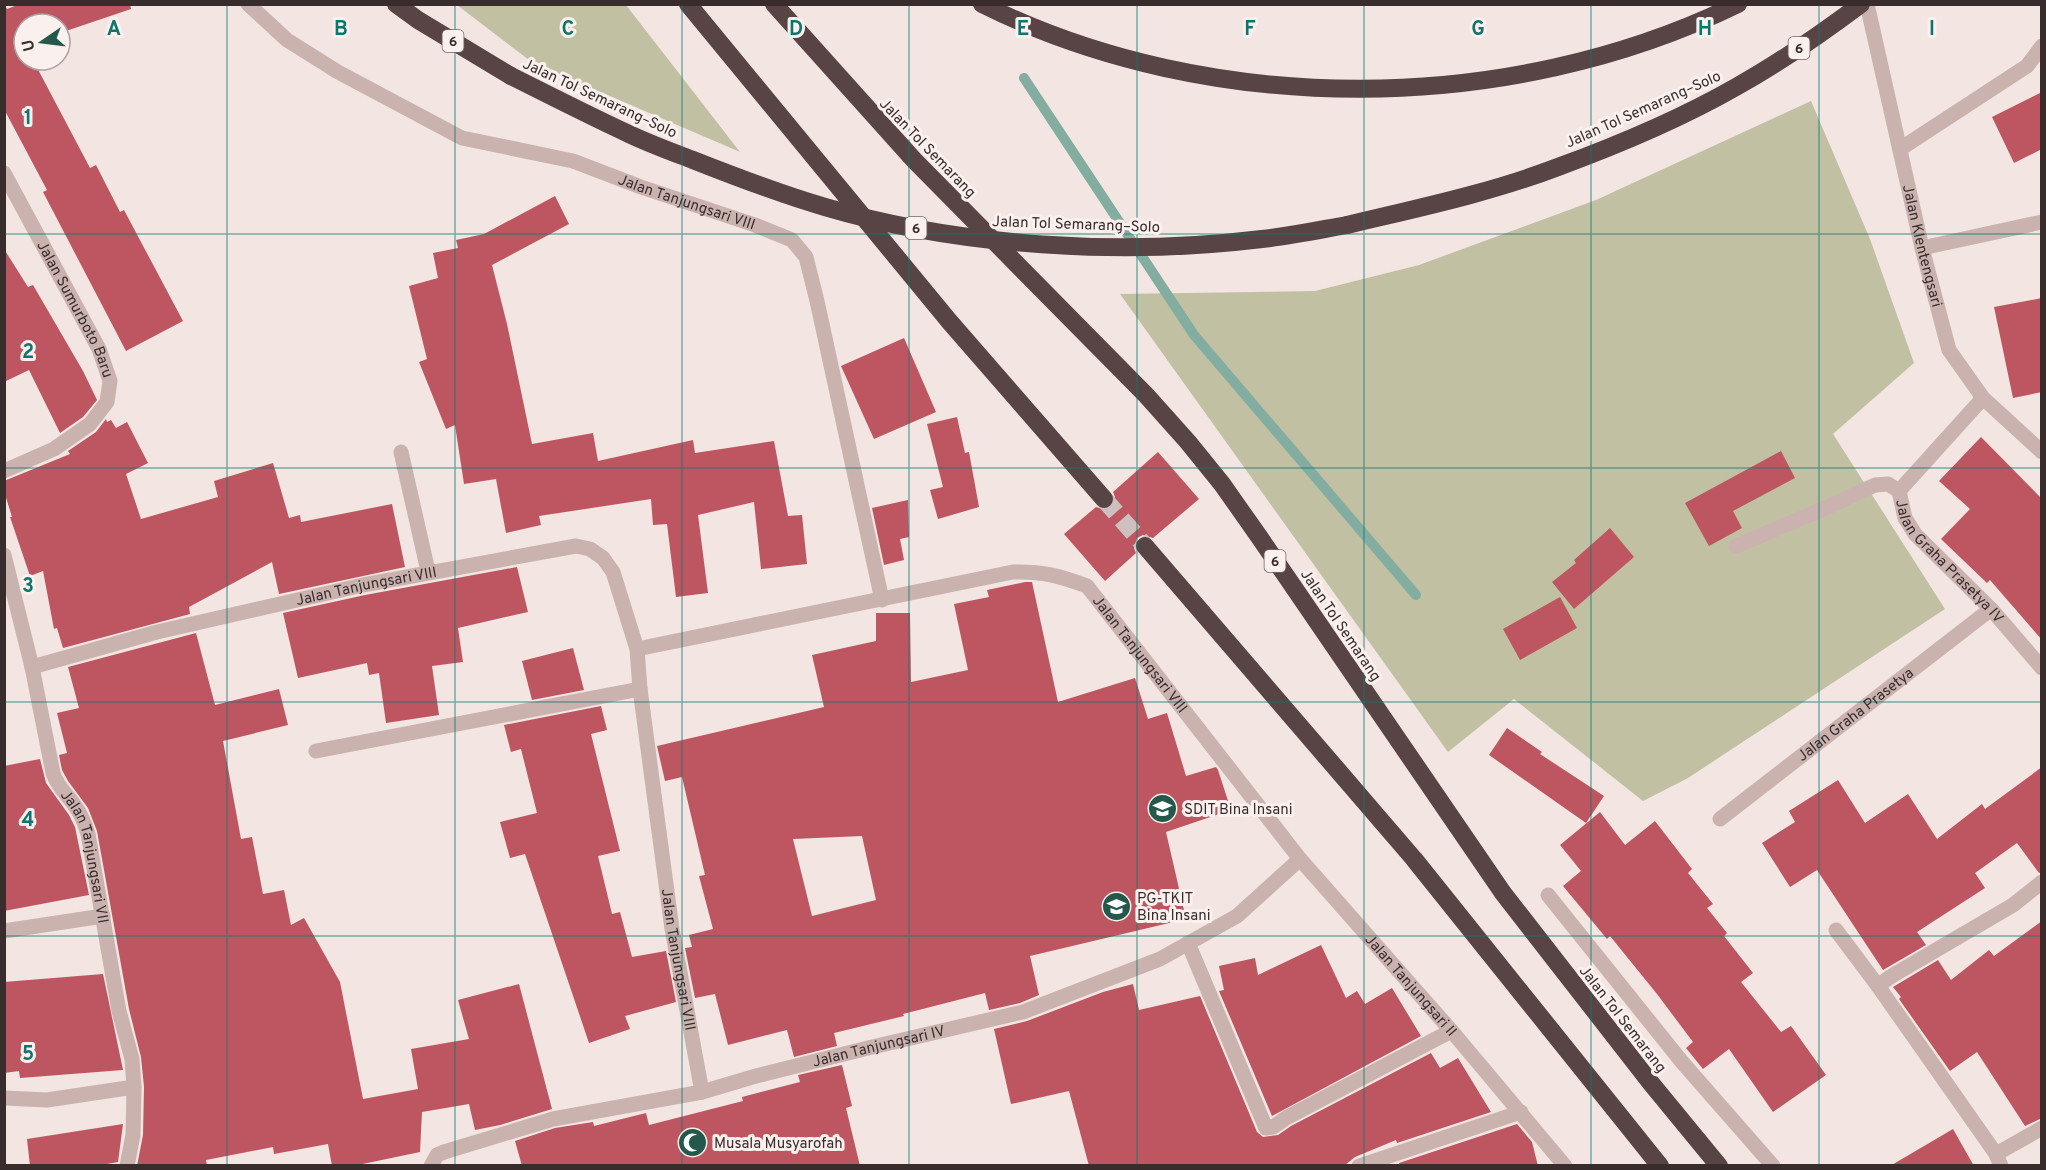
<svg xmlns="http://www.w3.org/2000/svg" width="2046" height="1170" font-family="Overpass,sans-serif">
<rect width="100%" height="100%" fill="#f2e5e2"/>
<path fill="#c1c0a3" d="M457,5H626L740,152L533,63Z
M1811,101L1870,239L1914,363L1833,434L1945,609L1688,778L1643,801L1514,699L1448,752L1120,294L1315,291L1419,265L1596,200Z"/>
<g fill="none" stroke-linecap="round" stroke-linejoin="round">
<path stroke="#83ada1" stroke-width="10" d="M1024,78L1194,335L1416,595"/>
</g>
<path fill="#bd5660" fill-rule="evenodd" d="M4,4L7,9L20,4H130L131,9L60,33V24H24V60H33L90,168L96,165L120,212L124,210L183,321L126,351L43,192L47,190L4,109Z
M2042,92V149L2014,163L1992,117Z
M555,196L569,224L492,265L507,324L532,444L593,433L598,461L693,440L695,453L774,441L788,516L802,515L807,564L761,569L754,502L698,515L708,593L676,597L667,524L653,525L651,499L539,516L541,525L506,533L496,479L464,484L455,425L446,429L419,362L427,359L409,286L438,278L433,253L458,248L456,240L484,234Z
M4,249L28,287L33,285L83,371L97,400L83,417L60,433L29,370L4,382Z
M2042,298V392L2013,398L1994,307Z
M904,338L936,412L874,439L841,366Z
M957,417L965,453L969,452L979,507L938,519L930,490L943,487L927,424Z
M106,419L107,422L111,420L116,428L127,422L148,463L126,474L141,519L218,497L214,481L273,463L289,518L300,515L301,522L392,504L405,567L279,594L272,562L189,607L190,614L63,648L57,628L54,629L43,571L30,576L10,517H12L4,491V481L70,454L68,451L96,432Z
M1981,437L2042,499V640L1990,580L1987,583L1941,539L1970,509L1939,481Z
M1781,451L1795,478L1733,511L1742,528L1709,546L1685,503Z
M1158,452L1199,499L1153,538L1143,535L1137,538L1134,548L1136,553L1105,581L1064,534L1096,507L1106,510L1112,507L1115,497L1113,492Z
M908,500L909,537L900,539L904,560L884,565L872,508Z
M1610,528L1634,557L1574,609L1552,582L1576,563L1574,560Z
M517,567L528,612L458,628L463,662L432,666L439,715L386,723L379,673L369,675L367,663L298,678L283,613L365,595Z
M1025,582H1032L1058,702L1135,678L1148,719L1167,713L1186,776L1216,767L1218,770L1231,810L1166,832L1186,919L1030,956L1039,995L1020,1003L989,1010L985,993L903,1014L904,1016L834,1033L837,1046L794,1057L787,1030L728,1045L715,994L695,998L685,948L692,947L689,935L713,929L699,876L705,875L682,777L665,781L657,746L824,707L812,655L876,641V613H910L911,682L968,670L954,604L989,597L987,590ZM862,836L876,900L812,916L793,839Z
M1560,597L1577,628L1520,660L1503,629Z
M196,633L215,705L279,689L288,725L223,741L241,839L252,837L263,894L284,890L291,925L304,918L340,982L363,1099L418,1089L411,1049L469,1039L458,1000L519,984L552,1109L500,1125L475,1130L469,1104L422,1112L420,1152L353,1166H332L328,1144L274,1154L273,1147L206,1160L207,1166H137L143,1135L144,1087L141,1057L129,1009L97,831L88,808L68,781L62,770L59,755L67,753L57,713L79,708L68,667Z
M573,648L584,690L532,700L522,661Z
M601,706L607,730L591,734L620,851L598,856L612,914L620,912L632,957L666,951L676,1002L625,1016L630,1029L589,1043L525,854L510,858L500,822L537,813L521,749L511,752L504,725Z
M1507,728L1542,752L1540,754L1604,796L1586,823L1489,755Z
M40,759L46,783L69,815L75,827L89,895L4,911V766Z
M2042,767V872L2039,873L2017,843L1975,873L1985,888L1917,932L1926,945L1883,970L1817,870L1790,887L1762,843L1795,822L1789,811L1838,780L1865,823L1908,794L1937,839L1982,804L1985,809Z
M1600,812L1625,845L1655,821L1692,869L1688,873L1713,904L1707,908L1727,933L1724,936L1753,973L1741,982L1781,1032L1791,1026L1826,1075L1773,1112L1729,1049L1703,1069L1686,1048L1693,1042L1657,994L1610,936L1607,939L1563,886L1581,871L1560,845Z
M2042,921V1118L2025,1126L1977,1052L1950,1071L1899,999L1901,997L1893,987L1938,960L1951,980L1989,950L1994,956Z
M1321,945L1346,998L1357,991L1365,1004L1392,988L1421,1036L1272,1116L1219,991L1224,990L1219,966L1255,958L1258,975Z
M103,974L123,1070L20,1078L19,1071L4,1073V982Z
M1133,984L1139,1010L1200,996L1257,1132L1263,1137L1278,1135L1291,1126L1431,1053L1440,1068L1458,1058L1491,1112L1397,1143L1396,1140L1355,1157L1344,1166H1089L1069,1091L1011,1104L994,1029L1027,1021L1103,992Z
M842,1065L852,1106L846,1108L860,1166H522L515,1141L555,1128L593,1122L594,1126L646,1113L649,1125L743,1101L742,1097L800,1082L798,1075Z
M123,1124L118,1162L96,1166H30L27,1139Z
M1517,1124L1532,1142L1538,1166H1400L1399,1163Z
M1953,1129L1974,1166H1890Z"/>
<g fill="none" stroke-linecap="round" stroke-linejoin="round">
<path stroke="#cdc0be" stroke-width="18" stroke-dasharray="18 9" stroke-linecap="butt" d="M1104,499L1145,546"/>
<g stroke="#cab2af" stroke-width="15">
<path id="s1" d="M248,4L287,40L338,72L462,138L573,161L641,187L755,225L792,240L806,257L817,301L882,600"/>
<path id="s2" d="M1867,4L1922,248L1949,350L1983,398L2042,452"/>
<path d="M1900,149L2027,66L2042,46"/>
<path id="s3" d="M4,173L99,349L110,381L107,402L90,424L54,449L4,471"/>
<path d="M1922,248L2042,222"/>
<path id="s4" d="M1983,398L1899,491L1905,518L1915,534L1991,609L2042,668"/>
<path d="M401,452L428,571"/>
<path d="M1736,546L1830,506L1875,485L1888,484L1899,491"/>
<path id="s5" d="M4,555L32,667L53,773C58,788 67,794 75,806C82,815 85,824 88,834L119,1011L132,1059L134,1087L133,1135L127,1166"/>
<path id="s6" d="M637,649L1013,572C1042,571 1060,576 1087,586L1300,859L1455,1035L1565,1166"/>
<path id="s7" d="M32,667L157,632L363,585L576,546L590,549L603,558L613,572L637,649L640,689L672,929L702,1092"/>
<path d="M316,751L640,689"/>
<path id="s8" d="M1720,819L1991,609"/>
<path d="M1548,895L1682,1062L1773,1166"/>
<path d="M1836,930L1878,986"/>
<path d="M4,931L103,916"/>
<path d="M1188,943L1266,1128L1273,1127L1286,1118L1451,1031"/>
<path d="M4,1098L47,1100L134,1087"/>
<path d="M1996,1154L2042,1128"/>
<path id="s9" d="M431,1166L437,1155L444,1152L553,1119L702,1092L756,1076L868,1048L1023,1012L1160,959L1237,916L1300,859"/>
<path d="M1359,1166L1521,1112"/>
<path d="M2001,1166L1996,1154L1878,986L1890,977L2013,905L2042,882"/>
</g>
<path stroke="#594445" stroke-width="18" d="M396,4L418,20L511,76
M688,4L949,321L1104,499
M774,4L914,160L1146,395L1188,442L1222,484L1260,538L1503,893L1650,1082L1719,1166
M982,4C1211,118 1509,116 1738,4
M1347,225C1418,208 1490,193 1558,167C1618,145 1680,119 1736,87C1779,63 1821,34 1861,4
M1145,546L1414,859L1660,1166"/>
<path stroke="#594445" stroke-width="18" d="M511,76C551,96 590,116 629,134C650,144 672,152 693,160C736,177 780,194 825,207C960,247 1123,256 1262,239C1291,236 1319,230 1347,225"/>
</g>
<path fill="none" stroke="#0f766e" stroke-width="1.5" stroke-opacity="0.55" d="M227,4V1166M455,4V1166M682,4V1166M909,4V1166M1137,4V1166M1364,4V1166M1591,4V1166M1819,4V1166M4,234H2042M4,468H2042M4,702H2042M4,936H2042"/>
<defs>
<symbol id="school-disc" viewBox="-11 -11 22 22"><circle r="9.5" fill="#24584a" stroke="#faf1ef"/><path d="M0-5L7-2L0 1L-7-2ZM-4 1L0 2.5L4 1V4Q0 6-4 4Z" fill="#fff"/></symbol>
<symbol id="mosque-disc" viewBox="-11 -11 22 22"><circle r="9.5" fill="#24584a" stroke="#faf1ef"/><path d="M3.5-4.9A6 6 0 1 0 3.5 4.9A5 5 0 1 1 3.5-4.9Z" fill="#fff"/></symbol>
</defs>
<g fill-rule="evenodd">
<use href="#school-disc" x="1146" y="792" width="33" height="33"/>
<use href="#school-disc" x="1100" y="890" width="33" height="33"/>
<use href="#mosque-disc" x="676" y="1126" width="33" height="33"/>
</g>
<g text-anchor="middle" stroke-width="6" stroke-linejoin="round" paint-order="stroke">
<g fill="#faf1ef" stroke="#736767" stroke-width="1.5">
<rect x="442.5" y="30" width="21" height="22" rx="4.5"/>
<rect x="1788.5" y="37" width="21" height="22" rx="4.5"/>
<rect x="905.5" y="217" width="21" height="22" rx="4.5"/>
<rect x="1264.5" y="550" width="21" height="22" rx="4.5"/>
</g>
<g font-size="14" font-weight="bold" fill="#392c2d">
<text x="453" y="46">6</text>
<text x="1799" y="53">6</text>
<text x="916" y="233">6</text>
<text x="1275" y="566">6</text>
</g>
<g font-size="15" fill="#392c2d" stroke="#faf1ef">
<text transform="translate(600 98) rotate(25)" y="5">Jalan Tol Semarang–Solo</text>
<text transform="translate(1643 109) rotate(-24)" y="5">Jalan Tol Semarang–Solo</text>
<text transform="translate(928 148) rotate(46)" y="5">Jalan Tol Semarang</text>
<text dy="5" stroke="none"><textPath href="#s1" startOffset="488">Jalan Tanjungsari VIII</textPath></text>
<text transform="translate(1076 224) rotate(2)" y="5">Jalan Tol Semarang–Solo</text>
<text dy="5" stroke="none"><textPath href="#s2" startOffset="248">Jalan Klentengsari</textPath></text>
<text dy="5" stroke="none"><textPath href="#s3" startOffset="154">Jalan Sumurboto Baru</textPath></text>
<text dy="5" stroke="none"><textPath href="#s4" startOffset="214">Jalan Graha Prasetya IV</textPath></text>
<text dy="5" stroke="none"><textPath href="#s7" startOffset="344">Jalan Tanjungsari VIII</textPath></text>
<text transform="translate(1341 625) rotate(56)" y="5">Jalan Tol Semarang</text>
<text dy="5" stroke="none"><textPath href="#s6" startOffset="546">Jalan Tanjungsari VIII</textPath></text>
<text dy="5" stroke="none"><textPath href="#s8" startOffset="171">Jalan Graha Prasetya</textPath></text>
<text dy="5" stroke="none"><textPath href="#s5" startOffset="315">Jalan Tanjungsari VII</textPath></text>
<text dy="5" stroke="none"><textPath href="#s7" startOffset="999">Jalan Tanjungsari VIII</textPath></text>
<text dy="5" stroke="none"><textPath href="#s6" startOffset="974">Jalan Tanjungsari II</textPath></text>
<text transform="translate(1623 1019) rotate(52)" y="5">Jalan Tol Semarang</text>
<text dy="5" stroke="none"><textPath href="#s9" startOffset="468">Jalan Tanjungsari IV</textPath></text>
</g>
<g font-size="15" fill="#392c2d" stroke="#faf1ef" text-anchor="start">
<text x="1184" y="814">SDIT Bina Insani</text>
<text x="1137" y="903">PG-TKIT<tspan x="1137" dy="17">Bina Insani</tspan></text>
<text x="714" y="1148">Musala Musyarofah</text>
</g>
</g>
<g font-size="20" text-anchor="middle" font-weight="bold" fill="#0f766e" stroke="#faf1ef" stroke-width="6" stroke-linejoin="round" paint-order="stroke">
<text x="114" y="35">A</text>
<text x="341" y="35">B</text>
<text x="568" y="35">C</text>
<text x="796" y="35">D</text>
<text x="1023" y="35">E</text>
<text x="1250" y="35">F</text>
<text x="1478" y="35">G</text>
<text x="1705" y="35">H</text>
<text x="1932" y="35">I</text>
<text x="28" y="124">1</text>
<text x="28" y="358">2</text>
<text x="28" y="592">3</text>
<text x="28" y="826">4</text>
<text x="28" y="1060">5</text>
</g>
<rect width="2046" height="1170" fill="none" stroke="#392c2d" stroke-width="12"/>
<g transform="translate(42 42) rotate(256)"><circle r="28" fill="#faf1ef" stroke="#ada2a1" stroke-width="1.5"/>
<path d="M0-4.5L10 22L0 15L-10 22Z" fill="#24584a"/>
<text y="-9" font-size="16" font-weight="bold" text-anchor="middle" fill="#392c2d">U</text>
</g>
</svg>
